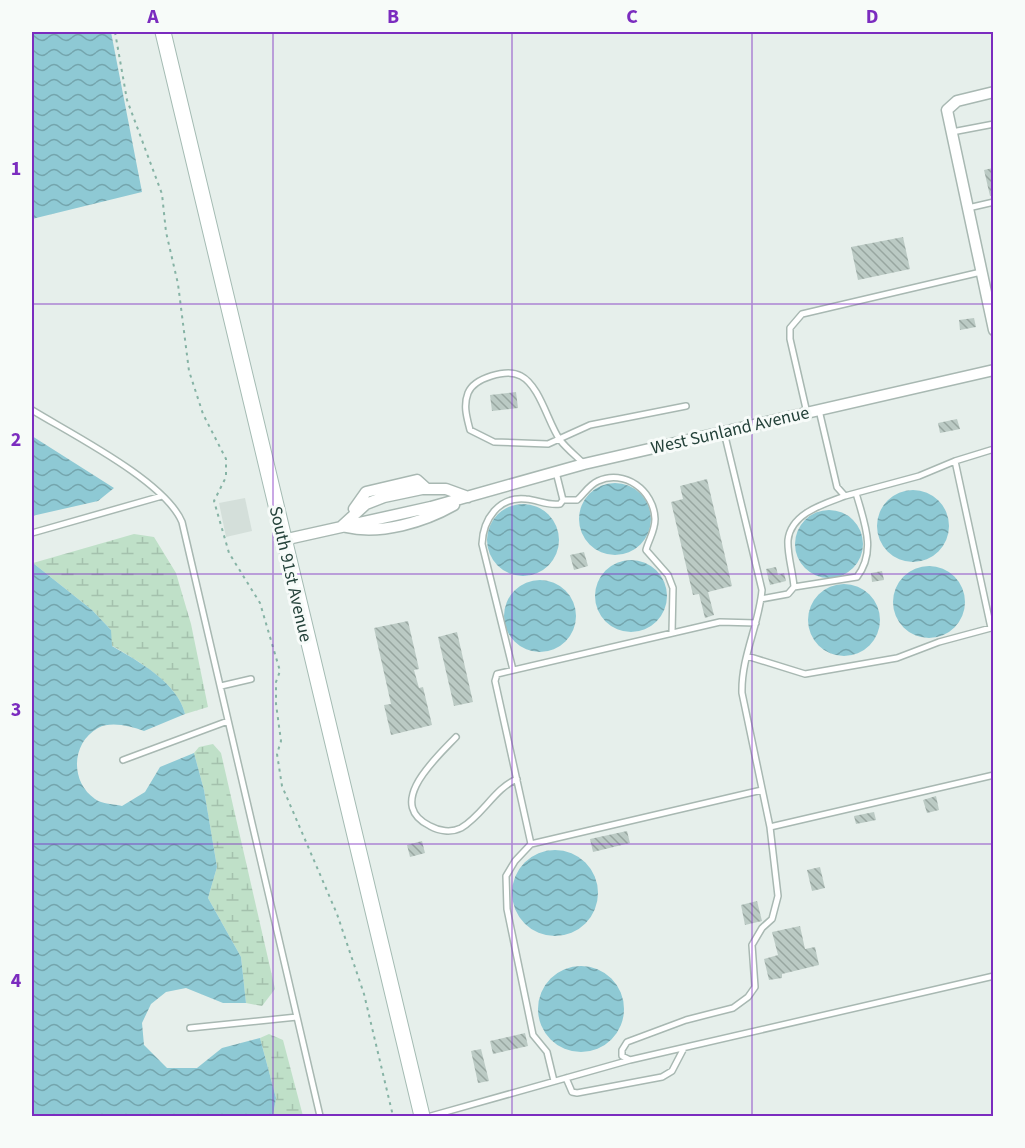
<svg xmlns="http://www.w3.org/2000/svg" width="1025" height="1148" font-family="'Source Sans 3',sans-serif">
<defs>
<pattern id="wetland-marsh" width="20" height="14" patternUnits="userSpaceOnUse" patternTransform="scale(1.5)"><rect width="20" height="14" fill="#bfe0c8"/><path d="M1 5h8M5 5V1M11 12h8M15 12V8" fill="none" stroke="#a4c1ad"/></pattern>
<pattern id="water-waves" width="16" height="10" patternUnits="userSpaceOnUse" patternTransform="scale(1.5)"><rect width="16" height="10" fill="#8ec9d4"/><path d="M0 5q4-4 8 0t8 0" fill="none" stroke="#74a5ad"/></pattern>
<pattern id="building-back-hatch" width="6" height="6" patternUnits="userSpaceOnUse" patternTransform="scale(1.5)"><rect width="6" height="6" fill="#bbcac4"/><path d="M-1 5l2 2M0 0l6 6M5-1l2 2" fill="none" stroke="#98a6a0"/></pattern>
</defs>
<rect width="100%" height="100%" fill="#e6efeb"/>
<path fill="#d4dfda" d="M245,498L252,531L226,537L219,503Z"/>
<path fill="url(#wetland-marsh)" d="M134,534L154,537L176,573L191,624L208,707L185,714C178,683 138,661 111,645V630L92,610L33,563Z
M213,744L221,753L275,989L262,1006L246,1003L241,957L208,898L217,867L204,790L194,753L199,747Z
M269,1034L283,1040L303,1116H273L276,1098L260,1038Z"/>
<path fill="url(#water-waves)" d="M32,32H111L142,192L32,219Z
M32,436L114,488L98,501L32,516Z
M579 519a36 36 0 1 1 72 0a36 36 0 1 1-72 0Z
M877 526a36 36 0 1 1 72 0a36 36 0 1 1-72 0Z
M487 540a36 36 0 1 1 72 0a36 36 0 1 1-72 0Z
M795 544a34 34 0 1 1 68 0a34 34 0 1 1-68 0Z
M595 596a36 36 0 1 1 72 0a36 36 0 1 1-72 0Z
M33,563L92,610L111,630L112,646C138,661 178,683 185,714L144,731C130,726 111,721 98,728C71,743 70,782 95,799C102,804 114,804 122,806L145,792L160,767L194,753L204,790L217,867L208,898L241,957L246,1003H223L186,988L166,992L151,1004L142,1023L144,1045L167,1068H197L222,1048L260,1038L276,1098L273,1116H32Z
M893 602a36 36 0 1 1 72 0a36 36 0 1 1-72 0Z
M504 616a36 36 0 1 1 72 0a36 36 0 1 1-72 0Z
M808 620a36 36 0 1 1 72 0a36 36 0 1 1-72 0Z
M512 893a43 43 0 1 1 86 0a43 43 0 1 1-86 0Z
M538 1009a43 43 0 1 1 86 0a43 43 0 1 1-86 0Z"/>
<path fill="url(#building-back-hatch)" d="M993,168V196H990L984,170Z
M903,237L910,269L858,280L851,247Z
M974,318L976,327L960,330L959,320Z
M516,392L518,408L492,411L490,395Z
M957,419L960,429L940,433L938,423Z
M707,479L732,586L708,592L714,615L705,618L699,594L693,595L671,502L683,499L680,486Z
M584,552L588,566L574,570L570,555Z
M776,567L778,575L784,573L786,581L770,585L766,569Z
M882,571L884,580L872,582L871,573Z
M408,621L419,669L414,670L419,688L423,687L432,725L391,735L384,705L391,704L374,628Z
M457,632L473,702L454,706L438,637Z
M936,796L939,810L927,813L923,800Z
M874,812L876,820L856,824L854,816Z
M627,831L630,843L593,852L590,839Z
M422,841L425,853L410,857L407,845Z
M820,867L825,888L812,891L807,870Z
M757,901L762,921L745,925L741,905Z
M800,926L805,949L815,947L819,965L782,974V978L769,980L764,959L778,955L772,932Z
M525,1033L528,1046L493,1054L490,1041Z
M481,1049L489,1081L478,1083L471,1051Z"/>
<g fill="none" stroke-linecap="round" stroke-linejoin="round">
<defs>
<path id="lane" d="M952,132L994,124
M968,208L994,202
M32,410C71,434 165,481 182,522L320,1116
M819,410L837,487L845,496L919,476L955,461L994,449
M807,413L790,339V328L802,314L981,272
M724,432L762,590C759,625 741,657 742,693L770,827L778,896L772,919L762,928L752,945L755,987L748,997L733,1008L686,1020L627,1042L622,1050V1056L630,1060L994,976
M583,463C576,456 566,448 560,440C548,423 540,386 521,376C507,368 474,378 468,393C463,406 467,418 470,430L494,442L548,444L590,425L686,406
M563,500H577C584,494 589,485 598,481C624,469 654,490 655,519C655,531 649,539 646,550L668,575L673,588L672,633
M32,533L162,496
M794,587L857,577C877,551 864,522 856,493
M761,599L788,594L794,587C793,572 787,554 788,540C791,513 824,504 845,496
M756,623L720,622L497,674L495,681L531,844L762,790
M747,656L805,674L897,658L939,642L991,628L955,461
M513,670L482,544C483,519 499,496 526,499C538,500 548,506 560,504L563,500L556,472
M221,686L251,679
M456,737C437,757 384,804 430,826C439,831 451,833 461,828C482,816 495,788 517,779
M123,760L228,721
M770,827L994,775
M531,844L515,861L506,876L507,909L533,1035L547,1052L554,1081
M190,1028L297,1017
M566,1078L572,1092L577,1093L662,1077L672,1071L684,1048
M431,1116L630,1060"/>
<path id="street" d="M994,92L957,101L947,110L994,330
M354,509L366,492L417,480L427,489
M342,526L366,504L384,497L422,489H446L468,497
M346,527C381,535 424,522 454,505
M283,540L431,507L584,464L994,370"/>
<path id="secondary" d="M163,32L422,1116"/>
</defs>
<use href="#lane" stroke="#a8b8b2" stroke-width="8"/>
<use href="#street" stroke="#a8b8b2" stroke-width="13"/>
<use href="#secondary" stroke="#a4bbb3" stroke-width="17"/>
<path stroke="#86b3a5" stroke-width="2" stroke-dasharray="3 4.5" stroke-linecap="butt" d="M115,32L127,100L162,194L166,232L178,284L189,371L203,414L226,459V477L214,501L229,553L260,603L280,671L276,682V704L281,741L277,754L282,786L337,914L364,994L393,1116"/>
<use href="#lane" stroke="#fff" stroke-width="5"/>
<use href="#street" stroke="#fff" stroke-width="10"/>
<use href="#secondary" stroke="#fff" stroke-width="15"/>
</g>
<path fill="none" stroke="#7b2cbf" stroke-width="1.5" stroke-opacity="0.55" d="M273,32V1116M512,32V1116M752,32V1116M32,304H994M32,574H994M32,844H994"/>
<g text-anchor="middle" stroke-width="6" stroke-linejoin="round" paint-order="stroke">
<g font-size="18" fill="#24423a" stroke="#f7fbf9">
<text transform="translate(730 430) rotate(-13)" y="6">West Sunland Avenue</text>
<text transform="translate(291 574) rotate(77)" y="6">South 91st Avenue</text>
</g>
</g>
<rect width="1025" height="1148" fill="none" stroke="#f7fbf9" stroke-width="66"/>
<rect x="33" y="33" width="959" height="1082" fill="none" stroke="#7b2cbf" stroke-width="2"/>
<g font-size="20" text-anchor="middle" font-weight="bold" fill="#7b2cbf">
<text x="153" y="23">A</text>
<text x="393" y="23">B</text>
<text x="632" y="23">C</text>
<text x="872" y="23">D</text>
<text x="16" y="175">1</text>
<text x="16" y="446">2</text>
<text x="16" y="716">3</text>
<text x="16" y="987">4</text>
</g>
</svg>
